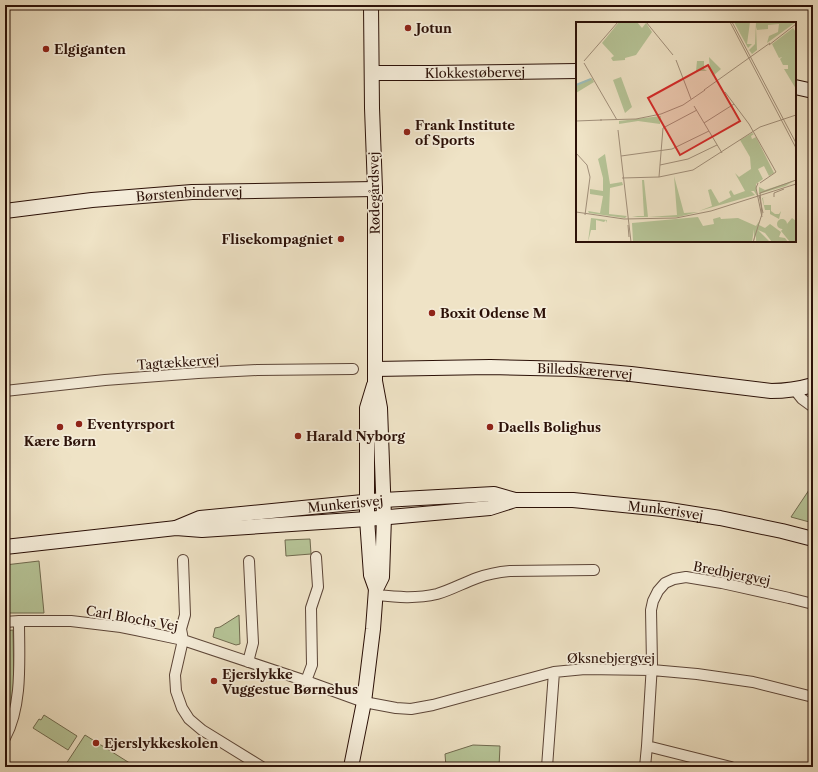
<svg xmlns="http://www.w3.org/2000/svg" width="818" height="772" font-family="'Libre Caslon Text',serif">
<rect width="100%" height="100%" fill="#efe3c6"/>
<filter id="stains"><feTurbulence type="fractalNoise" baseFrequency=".005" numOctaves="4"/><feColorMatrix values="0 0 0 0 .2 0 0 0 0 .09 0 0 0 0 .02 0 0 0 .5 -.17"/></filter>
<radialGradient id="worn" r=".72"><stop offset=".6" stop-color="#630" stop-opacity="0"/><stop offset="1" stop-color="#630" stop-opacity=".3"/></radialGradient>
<path fill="#b6c497" stroke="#706a4f" d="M813,484V523L791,517Z
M310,539L311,554L286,556L285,540Z
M39,561L44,613H5V565Z
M239,615L240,644L236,645L213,637L215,628L220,627Z
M13,630L14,691L10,710L5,724V631Z
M44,715L77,736L68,750L33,728L39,719L41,720Z
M85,735L136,767H64Z
M473,745L500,746L499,767H446L445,754Z"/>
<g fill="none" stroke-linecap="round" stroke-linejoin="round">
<defs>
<path id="street" d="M794,389L802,399L813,407
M5,391L105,380L198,373L257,370L353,369
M183,560L185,615L181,629L183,640L175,675L176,691L182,708L189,719L202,730L262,767
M375,595C396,597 416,599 437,594C451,590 463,583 477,578C488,574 499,572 510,571L594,570
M5,622L19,621H71L121,627L136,630L183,640L306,681L364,702L396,708L411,709L433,705L554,672L585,669L652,670L697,674L753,682L813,697
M248,662L253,643L249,561
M306,681L312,665L311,608L318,587L316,557
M5,738C23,705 19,658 19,621
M647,746L731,767
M547,767L554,672
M645,767L647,746L652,664L651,610L653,601L658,591L665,583L674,579L686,577L722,583L789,598L813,604"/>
<g id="secondary">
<path id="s1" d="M372,73H430L577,71"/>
<path d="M795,87L813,91"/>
<path id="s2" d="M5,211L92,200L192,192L375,189"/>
<path id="s3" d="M375,369L490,367L575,369L631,374L771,391C786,391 799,389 813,385"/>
<path d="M374,385L367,408V519L371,575L376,589"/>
<path id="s4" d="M176,528L200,518L383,500L494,494L515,500H573L663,509L720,518L782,531L813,539"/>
<path d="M5,547L176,528L202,530L367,519L490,508L515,500"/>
<path d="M351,767L364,702L373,629L376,589L382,577L384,517L380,408L375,381V189L372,108L371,5"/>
</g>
</defs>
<use href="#street" stroke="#5c4537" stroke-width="12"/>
<use href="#secondary" stroke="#2b1007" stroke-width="16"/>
<use href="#street" stroke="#f5edda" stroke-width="10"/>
<use href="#secondary" stroke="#f5edda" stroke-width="14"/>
</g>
<g fill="#8f2418" stroke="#f5edda" stroke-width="1.5">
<circle cx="408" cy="28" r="4"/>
<circle cx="46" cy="49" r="4"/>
<circle cx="407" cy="132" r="4"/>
<circle cx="341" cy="239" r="4"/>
<circle cx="432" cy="313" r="4"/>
<circle cx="79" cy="424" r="4"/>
<circle cx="60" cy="427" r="4"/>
<circle cx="490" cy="427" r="4"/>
<circle cx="298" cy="436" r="4"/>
<circle cx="214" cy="681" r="4"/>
<circle cx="96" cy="743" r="4"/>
</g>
<g text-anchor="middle" stroke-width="3.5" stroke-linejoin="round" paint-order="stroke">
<g font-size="13" font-weight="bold" fill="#2b1007" stroke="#f5edda" text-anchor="start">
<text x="416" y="33">Jotun</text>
<text x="54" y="54">Elgiganten</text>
<text x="415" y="130">Frank Institute<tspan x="415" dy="15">of Sports</tspan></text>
<text x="333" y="244" text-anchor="end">Flisekompagniet</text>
<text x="440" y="318">Boxit Odense M</text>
<text x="87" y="429">Eventyrsport</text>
<text x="498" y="432">Daells Bolighus</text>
<text x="306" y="441">Harald Nyborg</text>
<text x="60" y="446" text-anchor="middle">Kære Børn</text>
<text x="222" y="679">Ejerslykke<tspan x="222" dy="15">Vuggestue Børnehus</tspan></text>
<text x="104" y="748">Ejerslykkeskolen</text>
</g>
<g font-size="13" fill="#2b1007" stroke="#f5edda">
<text dy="5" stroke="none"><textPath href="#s1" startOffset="103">Klokkestøbervej</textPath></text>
<text transform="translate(374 193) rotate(-91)" y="5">Rødegårdsvej</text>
<text dy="5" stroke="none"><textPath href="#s2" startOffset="185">Børstenbindervej</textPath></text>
<text transform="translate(178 362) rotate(-4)" y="5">Tagtækkervej</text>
<text dy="5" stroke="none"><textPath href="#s3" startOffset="210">Billedskærervej</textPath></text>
<text dy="5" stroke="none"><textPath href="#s4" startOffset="172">Munkerisvej</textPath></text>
<text dy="5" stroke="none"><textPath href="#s4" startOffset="494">Munkerisvej</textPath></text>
<text transform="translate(732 573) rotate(11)" y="5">Bredbjergvej</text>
<text transform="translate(132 618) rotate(10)" y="5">Carl Blochs Vej</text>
<text x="611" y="663">Øksnebjergvej</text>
</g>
</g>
<g transform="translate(576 22)">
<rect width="220" height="220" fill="#efe3c6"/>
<path d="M43,0H61L66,6L70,1L76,10L60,33L49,36V38L37,39L35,36L38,34L26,21ZM158,0H174L171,22H176L172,26ZM180,0H220L191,21L193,14L202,10L203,2L192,3V7L181,8L180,5L181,28L176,32L173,28L179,22ZM217,6L220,10V67L208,47H212V43H207L204,37L206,35L203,36L196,22ZM133,35L145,47L137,54L134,48ZM121,39H128V47L131,49H120ZM45,55L56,85L49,91L37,58ZM16,56L18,60L0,71V63ZM85,94L84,102L62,99L43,102V99ZM176,111L178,112L175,114L176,117L180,115L198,151L193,154L188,144L182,147L187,157L180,162L181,174L178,169H175L179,173L123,189L136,184L132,168L135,167L143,181L155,175L153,170L155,168L158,173L169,169L159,151L163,155L175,147L174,135L164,118ZM29,132L34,162L46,160L47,163L34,166L33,192L51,194L49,196L13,191L12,189L24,191L27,174L14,172V167L27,169V156L22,137ZM98,154L108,191L122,190L102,195H62L56,194H68L66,158H68L72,195L101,193ZM220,158L209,164L220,161L183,172V165L189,168ZM191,175L187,176L188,183H195V189L199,192H203L205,189L203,197L194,192V188H189L186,176ZM122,195L127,204L138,202L137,197L144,195L145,197L162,196L180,204L184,198L178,220V207L176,220H57L56,201ZM15,196L31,198V201L30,198L28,200L20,198V208H15L12,220ZM216,196L220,199V220H214L205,209ZM201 202a5 5 0 1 1 10 0a5 5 0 1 1-10 0ZM194,202L205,210L203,215L209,216L212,220H196L189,211L182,208L194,220H180V211L183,203L189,206Z" fill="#b6c497"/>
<path fill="none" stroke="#9cbdbc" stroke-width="2" d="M0,63L15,57"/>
<path fill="none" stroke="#a18f7a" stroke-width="1" d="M70,0L97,33M154,0L220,126M156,0L220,121M193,23L220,2M100,38L115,77M8,39L42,0M8,41L41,98M128,68L194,21M149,70L173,102M118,84L146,131M24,98L60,97L85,92L107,83L129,68M0,99L26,98M128,101L158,82M173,102L200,150L184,161M42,108L55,220M0,131L11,143L14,155L9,193M45,134L96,127L133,109M84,143L112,137L141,123M83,155L87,106L121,88M46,156L83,155L117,148L184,105L220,93M182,161L180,166L186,195M183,173L187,191M198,175V171L208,167M0,190L48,197L100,196L135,189L220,162M52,203L53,215M177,220L186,192L184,171L220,158"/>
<path fill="#d62828" fill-opacity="0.15" stroke="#d62828" stroke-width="2" d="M132,43L164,99L104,133L72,76Z"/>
<rect width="220" height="220" fill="none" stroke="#2b1007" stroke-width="2"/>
</g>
<rect width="818" height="772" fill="none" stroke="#efe3c6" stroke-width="20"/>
<rect x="6" y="6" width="806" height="760" fill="none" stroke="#2b1007" stroke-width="2"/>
<rect x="10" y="10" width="798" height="752" fill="none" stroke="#2b1007"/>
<rect width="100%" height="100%" filter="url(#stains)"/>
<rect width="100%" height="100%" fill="url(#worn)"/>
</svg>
